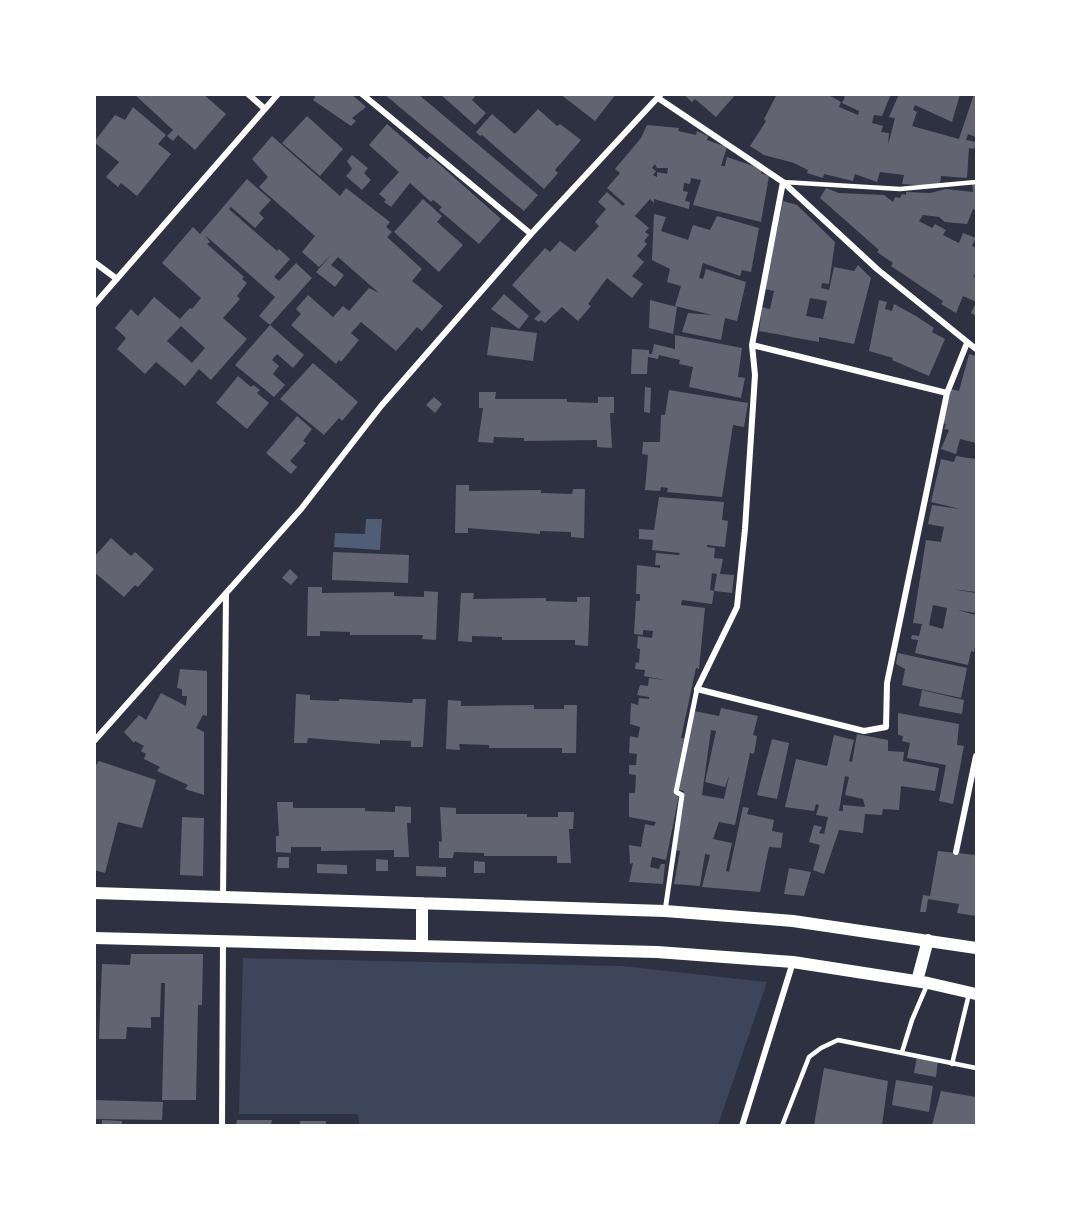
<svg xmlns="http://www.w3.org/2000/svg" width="1071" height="1220" font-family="'Asap Condensed',sans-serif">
<rect width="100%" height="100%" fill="#2d3142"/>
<path fill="#3c4559" d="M243,958L622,966L767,982L718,1125L359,1126L358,1114H239Z"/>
<path fill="#4f5d75" d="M366,519H382L380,550L334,547L335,533L365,534Z"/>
<path fill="#626471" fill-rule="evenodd" d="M134,94H203L226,114L195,150L178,135L173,141L167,136L173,130Z
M317,94H351L366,107L352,118L356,121L351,126L313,100Z
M384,94H418L538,195L524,211Z
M440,94H477L472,100L486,113L475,125Z
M560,94H616L595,121Z
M683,94H736L716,117L695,99L692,102Z
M777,94H827L841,102L839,107L858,115L859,111L842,103L845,97L840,94H891L882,116L874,115L872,123L883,126L881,132L889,133L888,145L895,118L889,117L899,94H960L952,122L915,105L913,110L917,112L912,126L959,139L974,94H976V137L968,134L966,140L976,142L974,149L969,148L967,178L941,176L940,185H916L902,184L904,175L880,172L877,182L855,174L853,181L824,174L823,178L807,173L808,170L794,163L764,155L750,146L766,121L764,119Z
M133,107L166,135L158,144L171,154L137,196L121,183L118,187L106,177L119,162L94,142L115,115L125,120Z
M538,109L557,126L560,124L581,140L555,170L558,173L544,189L482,135L480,136L476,132L492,114L515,134Z
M307,116L343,149L320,176L282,143Z
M387,124L427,159L430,156L501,219L479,244L439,210L442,207L433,200L431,202L410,183L391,207L384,202L386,200L379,194L399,172L369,145Z
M647,125L679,128L678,131L696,135L697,131L708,136L707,140L727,147L721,166H725L727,157L762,169L761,173L769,176L761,222L693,205L701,180L691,178L690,184L684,183L683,191L688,192L685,201L690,202L689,209L654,199V203L650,199L635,216L649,228L645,232L649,235L644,241L647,244L637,256L644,262L632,276L643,284L632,298L607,278L588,304L591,306L578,321L562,307L545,323L541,320L539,322L534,319L541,312L512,285L545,248L550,252L560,241L575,252L599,226L595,222L606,209L598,202L607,192L623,206L625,204L607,188L620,173L615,169L641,138ZM655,164L657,168H668L667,174L657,172V177L653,175L656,171L652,168Z
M272,136L340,196L346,188L390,222L386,227L392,232L387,237L422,269L412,281L443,306L422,331L417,327L396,351L361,322L351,333L359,340L341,362L339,360L336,364L291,325L301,314L296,309L308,295L333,317L343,306L349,311L369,288L379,293L338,257L331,265L344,275L335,287L316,272L333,253L319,267L302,252L315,236L259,187L268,177L252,159Z
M352,155L368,168L364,173L371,180L362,190L346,176L352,169L347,161Z
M247,179L271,200L259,213L264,218L255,228L231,207L229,209L277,251L279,249L290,259L274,277L279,281L296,263L312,278L270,325L259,316L275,297L205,235L210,242L207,244L244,277L242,279L247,283L237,296L240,299L223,318L247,339L211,380L199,369L185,386L156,362L145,374L117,349L126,338L115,328L131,309L138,316L154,297L180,319L190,308L192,309L201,298L162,263L193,227L200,234ZM181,326L205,348L192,363L167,341Z
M976,183V210L973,209L967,224L945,222L939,217L923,215L919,221L932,228L935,224L946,230L943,235L959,243L963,233L976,238L972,246L976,248V273L973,276L976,278V316L971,313L976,302L963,296L956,313L941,304L943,301L891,266L893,263L877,252L879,250L820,198L826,188L839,193L884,195L893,202L895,197L900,198L902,194L906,195V192L930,193L946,189L973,192L972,184Z
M423,199L442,216L437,222L463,245L439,272L394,232Z
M783,201L797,205L835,242L829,284L822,283L821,288L829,290L834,267L854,271L858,265L871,278L854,344L819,337V342L759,331L762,307L770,309L774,291L765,289ZM810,298L827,301L823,319L806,316Z
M654,214L666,217L661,231L688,240L693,225L710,230L717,216L759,228L751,272L742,270L740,276L703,263L699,278L703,279L706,269L746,282L737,321L725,318L721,340L682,332L688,313L712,315L675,306L681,286L667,282L670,269L652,260Z
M504,294L529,316L519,329L491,309Z
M650,300L677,307L673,334L649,328Z
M879,300L887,302L885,309L892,311L894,304L916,316L934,328L932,332L945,339L929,376L892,360L893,358L869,351Z
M270,325L304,355L293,368L277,354L272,360L279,366L273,374L285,385L274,397L235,365Z
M491,327L537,333L533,361L487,355Z
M675,335L742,348L738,377L745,378L741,398L689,387L693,367L679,364L680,360L659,355L658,359L648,357L647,374H631L632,349L649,350V354H652L654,344L675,349Z
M969,354L976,356V443L960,439L956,454L941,449L949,430L944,429L946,424L943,423L951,389L959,391Z
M313,363L358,402L342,421L339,418L324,435L280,399Z
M238,376L251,387L253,385L260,390L257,393L269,403L247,429L216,403Z
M645,387L651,388L650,413L644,412Z
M669,390L748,403L744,427L733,425L722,497L667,492L668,488L661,487L660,491L645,490L648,455L642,454L643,442H660L661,415H665Z
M479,392H496L495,399H567V402L598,403V397H614V413H610L612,448L597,447V440L524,441V438L494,437L493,443L478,442L483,408H479Z
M434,397L442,404L435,413L426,405Z
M297,416L312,429L303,441L306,443L290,461L297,467L291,474L266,453Z
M956,456L976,459V592L951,589L976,593V613L957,610L976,615V641L974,652L971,651L968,665L915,653L918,640L911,639L912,635L919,636L922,624L913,623L926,540L941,542L944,527L928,524L932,505L960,509L931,502L941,459L954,462ZM933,605L947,608L943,629L929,625Z
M456,485H469V491L541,490V493L572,494L573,489H585L584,538L571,537V532L540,531V534L468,528V533H455Z
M659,497L724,502L722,520L728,521L725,547L707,545V547L715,548L714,558L723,559L720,574L734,575L732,593L714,591L717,574L712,573L710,590L714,591L712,604L682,600L681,605L705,608L699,669L696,668L681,738H684L673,794L679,795L666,860L652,857L650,867L659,869L661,864H665L663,884L629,882L633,863L630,864L629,845L641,847L645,824L654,826L656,822L629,817V793H635L636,775L629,774V765H636L637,754L629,753L630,736L638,738L640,727L630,724L631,703L638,705L639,698L649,699V697L637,695L640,685L648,686L649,678L665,680L644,676L645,670L635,669L636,662L639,663L640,649L637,648L638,636L652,638L653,631L643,630V635L634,634L636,601H640V594H636L637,565L660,568V565H655L656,553L679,555L680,553L652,550L653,540L639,539V529L654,530Z
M111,538L131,556L135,552L154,569L138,587L135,585L124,597L94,572V557Z
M333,552L409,555L408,583L332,580Z
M290,569L298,577L291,585L282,578Z
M308,587H322V593L394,592V596L424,597V591L438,592L436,640L422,639L423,635H350V632L320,631V636H307Z
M461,593H474L473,599L546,598V601L577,602V597H590L588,646L575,645V640H502V637L472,636V642L458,641Z
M898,653L967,668L961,698L902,685L905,669L896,664Z
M180,669L207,671V716L203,715L196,728L204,732V795L185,789L188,785L157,771L160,767L144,759L146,754L141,751L144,746L135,741L134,743L124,732L139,715L146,720L161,693L186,706L187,696H182V689L177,688Z
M922,690L964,700L962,714L919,706Z
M296,694L310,695V700L339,701V699L412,703L413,699H426L423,747H411V741L380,740V744L308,738L307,743H294Z
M448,700L461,701V706L534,705V709H564V705H577L576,753H562V748H489V745L459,744L460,750L446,749Z
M721,708L758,716L753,735L757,736L754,754L750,753L735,825L719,822L713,839L732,843L726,871L729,872L743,807L749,808L747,814L774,820L772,831L783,833L781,848L769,847L760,892L702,887L710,855L705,854L700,886L674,884L680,851L675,850L684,791L679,790L694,711L719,716ZM711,730L716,731L705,782L725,787L729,776L724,799L702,795Z
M898,713L959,724L957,745L964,746L953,804L939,801L946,765L907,758L910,743L902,741L903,736L898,735Z
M857,734L888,740V751L904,752L903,761L939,768L935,791L901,786L899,810L883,809L882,815L865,814L863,833L839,830L824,874L813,870L820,845L809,842L814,825L822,827L819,833L824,834L828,817L816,815L819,805L816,804L814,811L785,807L796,759L827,766L834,735L854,740L849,761L852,762ZM845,776L849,777L845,795L863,799L865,807L843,805V811H839Z
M772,739L789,743L777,799L757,795Z
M99,761L156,780L142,828L118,822L105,873L94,870V768Z
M277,802H293V808H365V811L395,812V806L411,807V823H407L409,857H394V850L321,851V847H291V853L276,852V836H279Z
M440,807L456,808V814H527V817H558V812H574L573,829H569L571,863H557V856H484V853L454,852L453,858H439V841L442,842Z
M182,817L204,818L203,876L180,875Z
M938,851L976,855V916L957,913L959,904L928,899L926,912H920L923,895L930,896Z
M278,857H289V868H277Z
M376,859L388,860V871H376Z
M474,861L485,862V873H474Z
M317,864L347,865V874L317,873Z
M416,866L446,867V877L416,876Z
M789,868L811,872L804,896L784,894Z
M131,954H203L202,1005H198L196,1100H162L165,983H161L160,1017H151V1028L127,1027L126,1039H99L102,964L130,965Z
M917,1056L938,1060L936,1077L914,1073Z
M824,1068L888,1081L882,1125H814Z
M896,1080L933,1086L929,1112L892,1105Z
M941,1091L976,1097V1125H932Z
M94,1100L163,1102L162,1120L94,1119Z
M102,1120L122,1121V1125H102Z
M237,1120H272L271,1125H236Z
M300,1121H326V1125H300Z"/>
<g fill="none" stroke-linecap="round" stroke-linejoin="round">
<path stroke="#fff" stroke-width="4.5" d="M783,182L900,189L976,182
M902,1052L912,1020L927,985
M952,1064L969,994
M782,1126L809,1057L821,1048L838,1040L976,1068"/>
<path stroke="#fff" stroke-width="5" d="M665,911L682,795L676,792L697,689"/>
<path stroke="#fff" stroke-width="6" d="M248,94L265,109
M362,94L531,234
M658,98L783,182L877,269L976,349
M783,182L752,345L755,375L745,529L737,607L697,689L864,731L886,727L887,683L947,393L967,343
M94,262L117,279
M94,305L278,94
M752,345L947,393
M94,741L301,509L381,406L531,234L661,94
M956,852L976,756
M223,898L226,594
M222,1126L223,942
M742,1126L793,962"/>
<path stroke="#fff" stroke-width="12" d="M94,893L665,911L793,921L976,948
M422,903V945
M94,938L657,952L793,962L928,983L976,994
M917,981L928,940"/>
</g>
<rect width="1071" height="1220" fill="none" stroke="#ffffff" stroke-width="192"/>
</svg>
